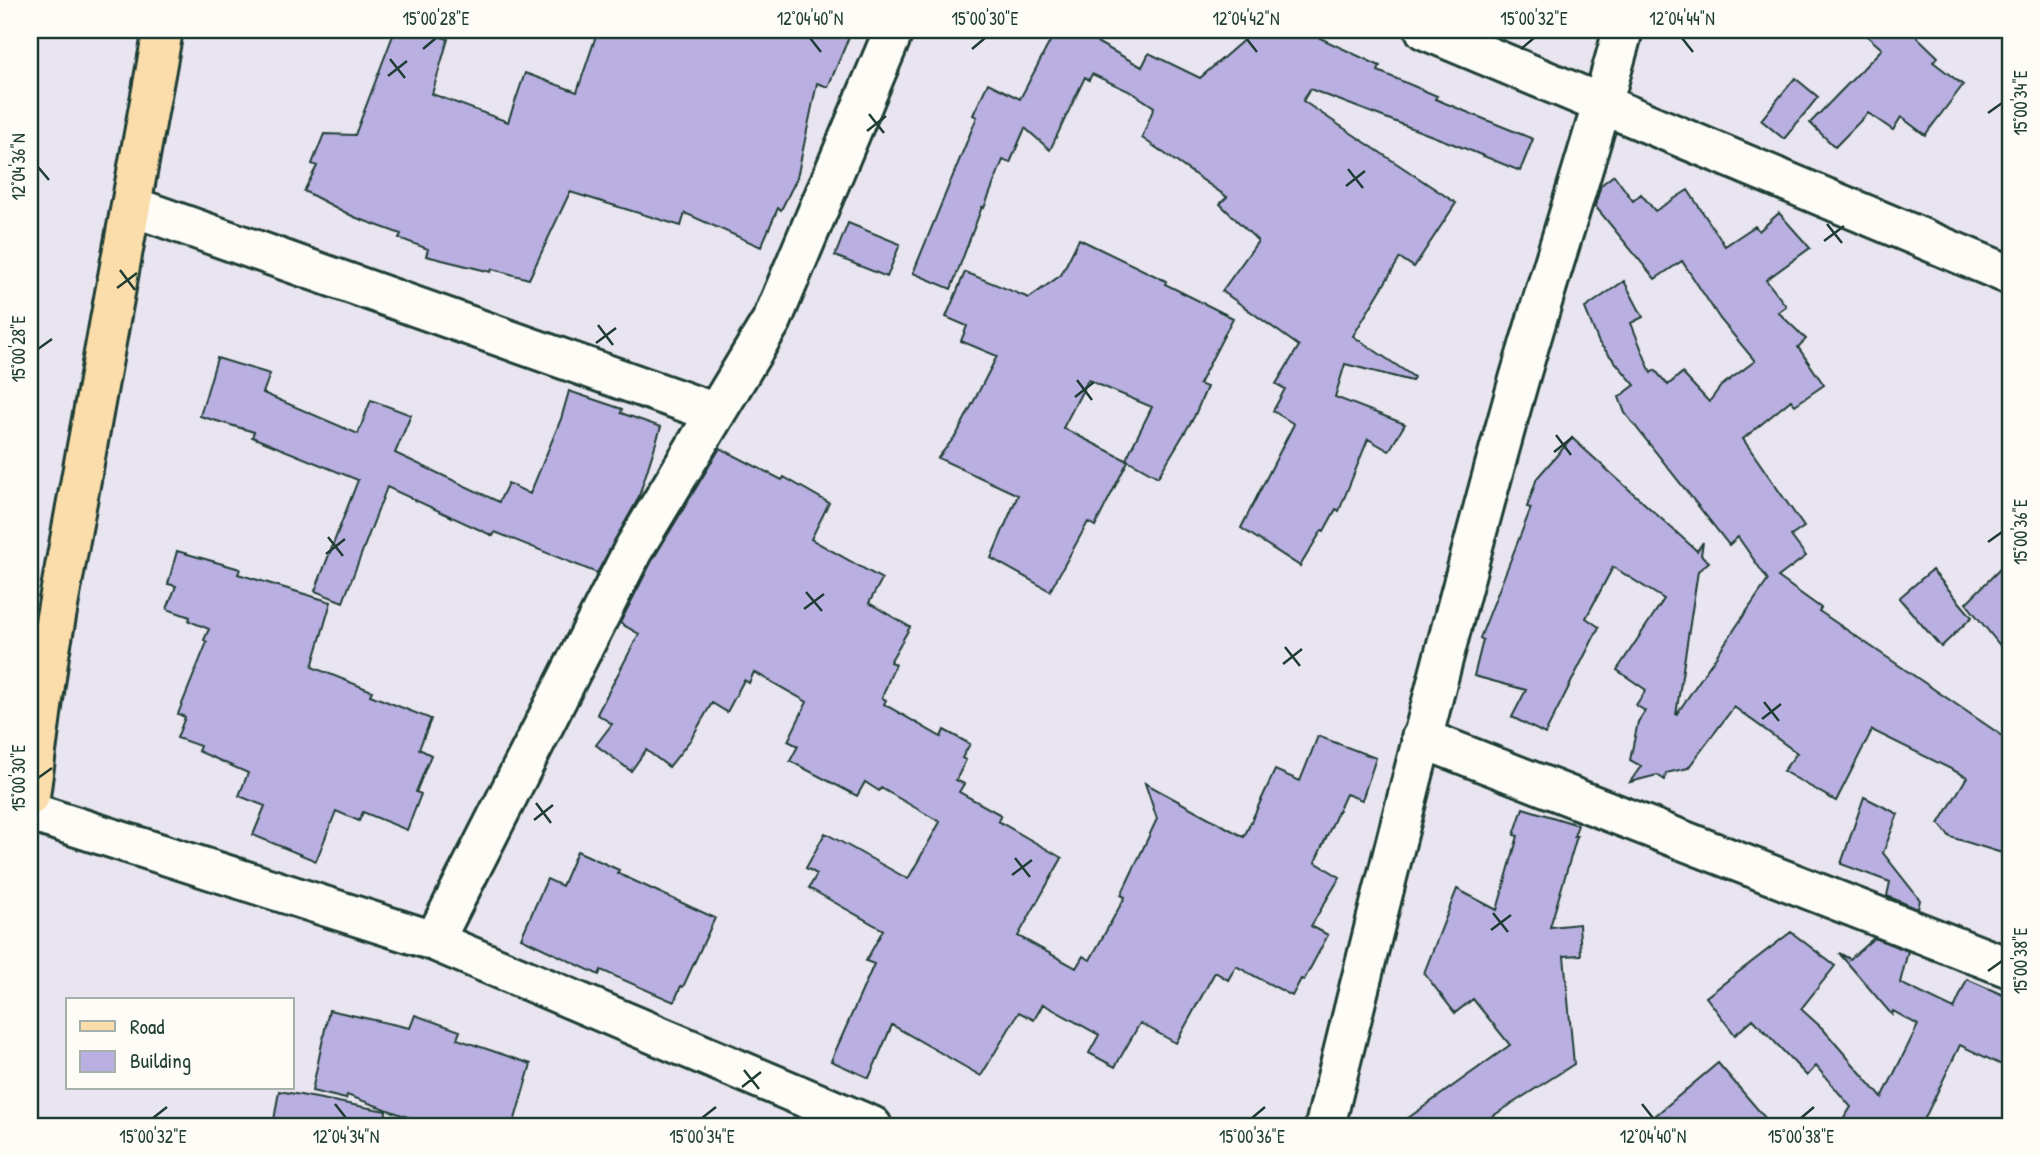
<svg xmlns="http://www.w3.org/2000/svg" width="2040" height="1156" font-family="'Patrick Hand',sans-serif">
<rect width="100%" height="100%" fill="#e9e5f0"/>
<filter id="ink" filterUnits="userSpaceOnUse"><feTurbulence type="fractalNoise" baseFrequency=".0143" numOctaves="2"/><feDisplacementMap in="SourceGraphic" scale="14" xChannelSelector="R" yChannelSelector="G"/><feConvolveMatrix kernelMatrix="1 2 1 2 8 2 1 2 1" color-interpolation-filters="sRGB"/></filter>
<g filter="url(#ink)">
<path fill="#b9b0e1" stroke="#1f3d34" stroke-width="2" d="M395,30H420L448,39L432,94L508,122L525,73L577,92L598,30H852L828,87L817,83L797,178L781,210L778,208L761,247L685,213L681,226L570,192L529,279L492,269L491,272L426,256L428,249L399,238L401,234L354,217L304,191L317,166L312,164L324,134L355,135Z
M1056,30H1075L1142,67L1149,53L1200,78L1255,30H1303L1380,66L1378,71L1437,96L1435,99L1533,139L1520,171L1469,150L1310,89L1303,101L1456,203L1414,267L1400,258L1353,336L1414,377L1412,381L1345,364L1335,397L1405,424L1389,451L1368,439L1339,511L1336,509L1324,531L1322,530L1300,566L1241,528L1294,424L1273,411L1285,389L1276,384L1299,346L1222,291L1258,241L1220,204L1227,197L1142,138L1154,107L1133,93L1092,74L1089,80L1085,77L1050,150L1025,128L1010,163L1003,160L984,208L982,207L951,289L913,273L977,117L973,115L988,83L1020,99Z
M1860,30H1910L1938,57L1933,62L1963,85L1925,135L1901,117L1893,130L1868,113L1835,147L1810,123L1882,49Z
M1795,78L1818,97L1784,139L1761,120Z
M1614,175L1633,201L1641,194L1655,211L1688,190L1725,246L1755,226L1759,231L1779,213L1810,248L1766,280L1786,306L1778,312L1806,339L1798,347L1824,385L1795,405L1791,400L1743,439L1804,527L1791,536L1806,556L1778,577L1821,608L1819,611L2010,741V840L2002,853L1950,837L1939,824L1967,777L1872,730L1836,801L1783,771L1797,753L1734,707L1688,768L1666,773L1665,780L1657,775L1630,782L1641,766L1630,760L1638,722L1645,711L1636,705L1646,690L1617,670L1664,599L1613,567L1586,618L1599,627L1545,734L1512,717L1526,690L1474,676L1483,640L1480,638L1531,508L1527,507L1537,478L1572,438L1697,551L1703,542L1701,555L1709,562L1698,571L1676,715L1768,580L1738,537L1729,545L1625,413L1619,397L1635,385L1599,343L1585,308L1624,281L1643,317L1631,323L1651,373L1655,370L1668,385L1682,373L1709,402L1721,386L1755,361L1720,319L1682,261L1655,279L1595,206L1601,185Z
M848,223L900,244L887,277L835,256Z
M1079,239L1166,281L1165,284L1233,318L1199,384L1207,387L1194,417L1158,477L1126,459L1152,407L1088,380L1063,428L1128,461L1095,526L1088,522L1050,591L991,558L1018,495L938,458L957,434L997,356L961,341L967,326L946,317L965,272L1029,298L1061,275Z
M217,358L270,374L263,393L358,434L371,400L411,415L395,453L499,502L508,483L530,494L561,419L569,391L622,409L621,413L661,427L638,499L597,573L495,532L493,536L387,487L343,602L315,591L358,480L252,437L254,432L200,416Z
M720,448L782,480L784,477L829,503L811,539L882,579L869,603L910,627L890,662L895,664L882,698L886,700L884,704L941,737L944,730L970,744L962,758L966,760L956,780L964,784L959,792L1001,815L998,821L1062,858L1018,936L1076,968L1083,956L1090,960L1125,897L1121,895L1157,819L1145,783L1244,837L1275,770L1300,781L1318,736L1376,758L1362,800L1346,794L1315,862L1340,877L1311,926L1328,935L1304,980L1301,979L1292,996L1236,966L1228,980L1215,972L1176,1043L1140,1023L1115,1067L1089,1053L1099,1035L1043,1004L1034,1020L1019,1012L981,1076L892,1025L869,1078L831,1061L874,964L866,961L883,930L809,888L817,874L806,868L825,833L908,879L940,822L881,788L879,791L865,782L857,796L790,761L798,746L788,741L807,702L754,672L749,683L744,680L727,712L712,703L691,739L669,767L646,750L631,771L596,745L612,724L597,714L639,634L620,623L652,561Z
M177,551L240,569L238,574L331,602L312,667L372,691L370,695L431,719L419,749L431,755L416,792L421,794L407,830L363,812L359,821L336,811L316,861L253,835L265,806L239,796L248,773L198,751L200,746L177,738L185,717L178,714L207,642L204,640L209,629L189,621L190,617L167,609L176,586L168,584Z
M2010,559V658L1966,603Z
M1932,570L1972,617L1941,647L1899,598Z
M1864,797L1898,814L1883,853L1920,900L1918,909L1887,896L1890,882L1841,864Z
M1523,808L1578,825L1574,836H1577L1550,927L1579,924L1581,955L1564,956L1574,1064L1477,1126H1397L1510,1045L1473,999L1455,1013L1424,973L1457,889L1497,910L1518,836L1514,835Z
M577,851L619,870L617,873L715,918L683,987L681,986L674,1002L601,970L599,975L521,938L547,879L562,886Z
M1791,932L1835,966L1801,1009L1823,1029L1882,1098L1918,1025L1893,1011L1892,1015L1839,953L1850,959L1874,938L1908,951L1900,983L1954,1009L1967,979L2010,998V1069L1960,1045L1921,1126H1839L1851,1107L1816,1066L1807,1076L1753,1019L1735,1035L1706,997Z
M329,1010L410,1028L415,1015L460,1031L457,1039L531,1064L513,1126H408L410,1118L347,1095L346,1099L312,1091Z
M1718,1063L1772,1126H1643Z
M279,1091L386,1111L385,1126H273Z"/>
<g fill="none" stroke-linecap="round" stroke-linejoin="round">
<defs>
<path id="minor" d="M1425,30L2010,275
M131,206L716,413
M1421,738L2010,968
M30,812L434,941L633,550L772,320L894,30
M434,941L872,1126
M1325,1126C1385,882 1446,639 1514,397C1549,274 1590,153 1623,30"/>
<path id="major" d="M30,796L49,655L163,30"/>
</defs>
<use href="#minor" stroke="#1f3d34" stroke-width="44"/>
<use href="#major" stroke="#1f3d34" stroke-width="44"/>
<use href="#minor" stroke="#fdfcf7" stroke-width="38"/>
<use href="#major" stroke="#faddab" stroke-width="38"/>
</g>
</g>
<path fill="none" stroke="#1f3d34" stroke-width="2.5" d="M810,38L821,52M1246,38L1257,52M1682,38L1693,52M423,49L436,38M972,49L985,38M1521,49L1534,38M390,59L405,78M388,76L407,61M1988,113L2002,103M869,114L884,133M867,131L886,116M38,167L49,180M1348,169L1363,188M1346,186L1365,171M1827,224L1842,243M1824,241L1844,226M120,270L135,290M117,288L137,273M598,325L613,345M596,343L616,328M38,349L52,339M1077,380L1092,400M1075,397L1094,382M1556,435L1571,455M1554,452L1573,437M328,537L343,556M1988,542L2002,532M326,554L345,539M806,592L822,611M804,609L824,594M1285,647L1300,666M1283,664L1302,649M1764,702L1779,721M1762,719L1781,704M38,778L52,768M536,803L551,823M534,820L553,805M1015,858L1030,877M1012,875L1032,860M1493,913L1508,932M1491,930L1511,915M1988,971L2002,961M744,1070L759,1089M742,1087L761,1072M335,1104L346,1118M1642,1104L1653,1118M153,1118L167,1107M702,1118L716,1107M1252,1118L1265,1107M1801,1118L1814,1107"/>
<rect width="2040" height="1156" fill="none" stroke="#fdfcf7" stroke-width="77"/>
<rect x="66" y="998" width="228" height="91" fill="#fdfcf7" stroke="#a4b0a9" stroke-width="2"/>
<rect x="80" y="1021" width="35" height="10" fill="#faddab" stroke="#a4b0a9" stroke-width="2"/>
<text x="130" y="1034" font-size="21" fill="#1f3d34">Road</text>
<rect x="80" y="1051" width="35" height="21" fill="#b9b0e1" stroke="#a4b0a9" stroke-width="2"/>
<text x="130" y="1068" font-size="21" fill="#1f3d34">Building</text>
<rect x="38" y="38" width="1964" height="1080" fill="none" stroke="#1f3d34" stroke-width="2.5"/>
<g font-size="18" text-anchor="middle" fill="#1f3d34">
<text x="436" y="25">15°00'28"E</text>
<text x="810" y="25">12°04'40"N</text>
<text x="985" y="25">15°00'30"E</text>
<text x="1246" y="25">12°04'42"N</text>
<text x="1534" y="25">15°00'32"E</text>
<text x="1682" y="25">12°04'44"N</text>
<text transform="translate(2021 103) rotate(-90)" y="6">15°00'34"E</text>
<text transform="translate(19 167) rotate(-90)" y="6">12°04'36"N</text>
<text transform="translate(19 349) rotate(-90)" y="6">15°00'28"E</text>
<text transform="translate(2021 532) rotate(-90)" y="6">15°00'36"E</text>
<text transform="translate(19 778) rotate(-90)" y="6">15°00'30"E</text>
<text transform="translate(2021 961) rotate(-90)" y="6">15°00'38"E</text>
<text x="153" y="1143">15°00'32"E</text>
<text x="346" y="1143">12°04'34"N</text>
<text x="702" y="1143">15°00'34"E</text>
<text x="1252" y="1143">15°00'36"E</text>
<text x="1653" y="1143">12°04'40"N</text>
<text x="1801" y="1143">15°00'38"E</text>
</g>
</svg>
